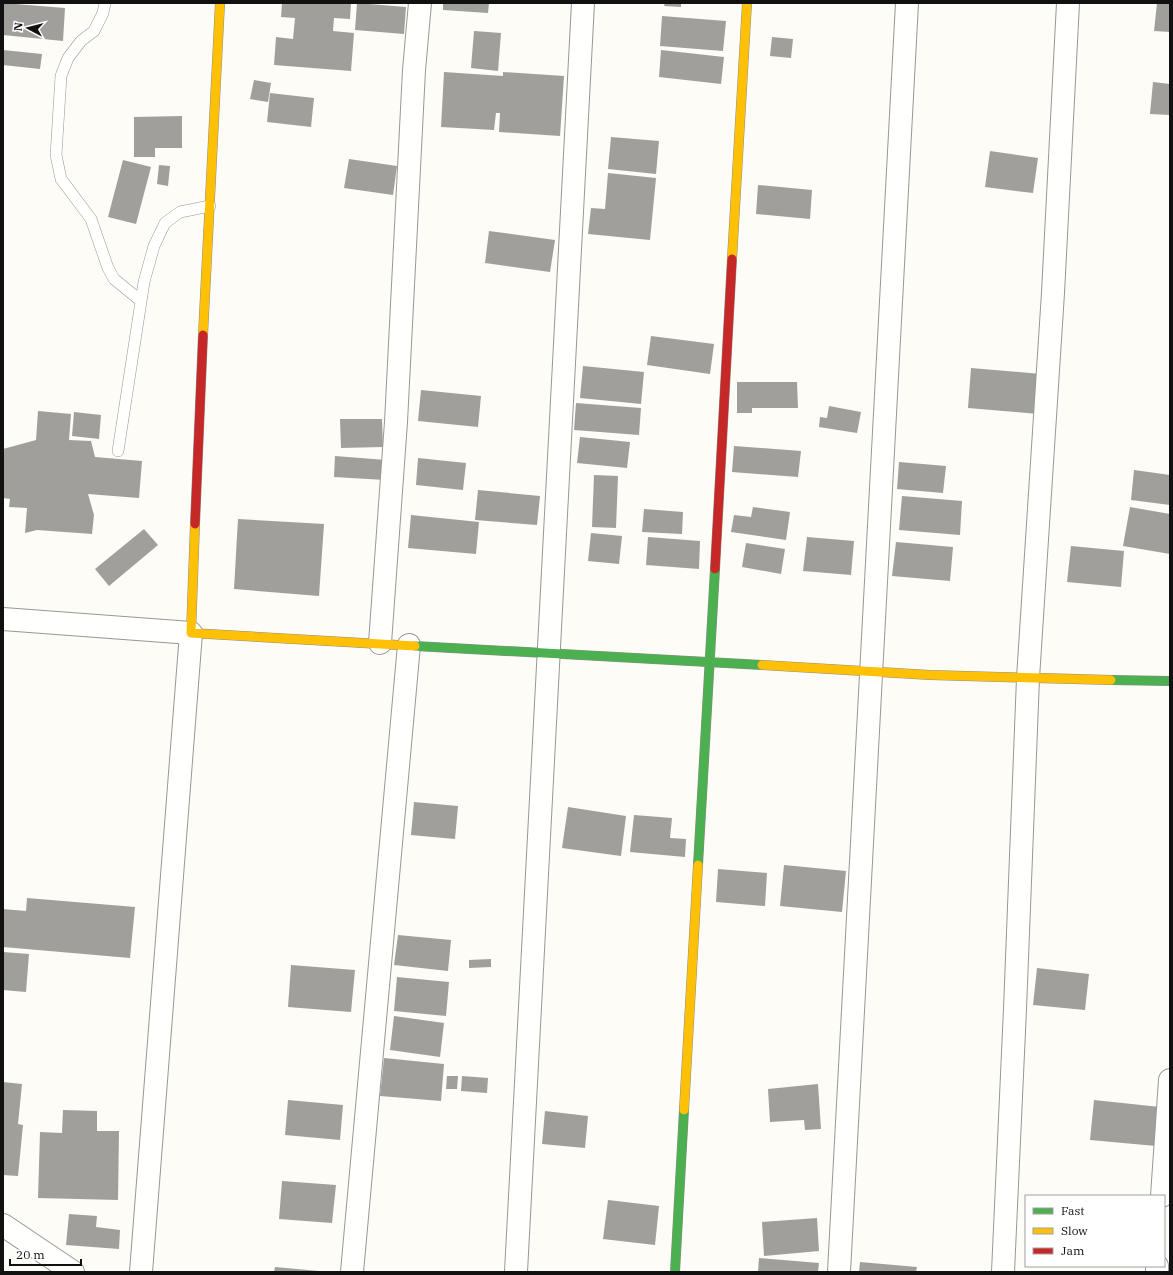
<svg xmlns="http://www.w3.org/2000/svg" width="1173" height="1275" font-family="'IBM Plex Serif',serif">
<rect width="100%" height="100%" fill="#fdfcf7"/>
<path fill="#a19f9c" d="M3,3L65,8L63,41L3,35Z
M282,3H351L350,19L334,18L333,31L354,33L351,71L274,65L276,37L293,39L295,18L281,17Z
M357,3L406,7L404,34L355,30Z
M443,3H489L488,13L443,10Z
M665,3H681V7L664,6Z
M1157,3H1170V32L1154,31Z
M662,16L726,21L723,51L660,46Z
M474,31L501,33L498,71L471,68Z
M772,37L793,39L791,58L770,56Z
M3,50L42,54L40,69L3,65Z
M661,50L724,57L721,84L659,77Z
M444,72L503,76V72L564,76L560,136L499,132L500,113H496L494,130L441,127Z
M254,80L271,83L268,102L250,99Z
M1153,82L1170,84V115L1150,114Z
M270,93L314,98L311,127L267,122Z
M182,116V148H155V157H134V117Z
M611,137L659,141L656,174L608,169Z
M990,151L1038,158L1033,193L985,187Z
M349,159L397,166L393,195L344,188Z
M123,160L151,167L136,224L108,217Z
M159,165L170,166L168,186L157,184Z
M608,173L656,178L650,240L588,234L591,208L605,209Z
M758,185L812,190L810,219L756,214Z
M489,231L555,240L550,272L485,263Z
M651,336L714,344L710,374L647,365Z
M583,366L644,372L641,404L580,398Z
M971,368L1041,374L1038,414L968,408Z
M737,382H797L798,408H752V413H737Z
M421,390L481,396L478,427L418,421Z
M576,403L641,408L639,435L574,430Z
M829,406L861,412L857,433L819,427L820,417L827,418Z
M38,411L71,414L69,440L91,441L95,457L142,461L139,498L88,494L94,515L92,534L37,530L25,533L27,508L9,507L10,499L3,498V451H5L3,450V449L36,440Z
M74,412L101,415L99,439L72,436Z
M340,419H382L383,447L341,448Z
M580,437L630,442L627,468L577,463Z
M734,446L801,451L798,477L732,472Z
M335,456L386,460L385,480L334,477Z
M418,458L466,463L463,490L416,485Z
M899,462L946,466L943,493L897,489Z
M1134,470L1170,475V505L1131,500Z
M594,475L618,476L616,528L592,527Z
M478,490L540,496L537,525L475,520Z
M902,496L962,501L960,535L899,530Z
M753,507L790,512L786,540L731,532L734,515L751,517Z
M1130,507L1170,514V554L1123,546Z
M644,509L683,512L682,534L642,532Z
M411,515L479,522L476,554L408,548Z
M238,519L324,524L319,596L234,589Z
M144,529L158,545L109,586L95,569Z
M591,533L622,536L619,564L588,561Z
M648,537L700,541L699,569L646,565Z
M807,537L854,541L851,575L803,571Z
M896,542L953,547L950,581L892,576Z
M746,543L785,549L781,574L742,567Z
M1071,546L1124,551L1121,587L1067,582Z
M414,802L458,806L455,839L411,835Z
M568,807L626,816L621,856L562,848Z
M634,815L672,818L670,838L686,839L685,857L630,852Z
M784,865L846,871L842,912L780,906Z
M718,869L767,873L765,906L716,902Z
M27,898L135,907L130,958L3,947V909L26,911Z
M398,935L451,940L448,971L394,965Z
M3,952L29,954L26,992L3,990Z
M491,959V967L469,968V960Z
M291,965L355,970L351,1012L288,1007Z
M1037,968L1089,974L1085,1010L1033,1005Z
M397,977L449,982L446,1016L394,1011Z
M394,1016L444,1023L440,1057L390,1050Z
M384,1058L444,1064L441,1101L380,1096Z
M447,1076H458L457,1089H446Z
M462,1076L488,1078L487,1093L461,1091Z
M3,1082L22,1084L18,1124L23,1125L18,1176L3,1175Z
M818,1084L821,1129L805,1130L804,1120L770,1122L768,1089Z
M288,1100L343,1105L340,1140L285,1135Z
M1094,1100L1160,1107L1156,1146L1090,1140Z
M63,1110L97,1111V1131H119L118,1200L38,1198L40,1132L62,1133Z
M545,1111L588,1116L585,1148L542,1144Z
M282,1181L336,1185L332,1223L279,1219Z
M608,1200L659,1206L655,1245L603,1239Z
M69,1214L97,1216L96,1227L120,1230L119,1249L66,1245Z
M817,1218L819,1251L764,1256L762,1222Z
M759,1258L819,1263L818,1272H758Z
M860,1262L917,1267L916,1272H859Z
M275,1267L319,1271V1272H274Z"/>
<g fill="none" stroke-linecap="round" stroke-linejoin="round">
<defs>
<path id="lane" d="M105,3L103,13L94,31L81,41L68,58L61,76L56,155L61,179L91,219L108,268L114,279L141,301
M118,451L144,282L154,246L165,223L180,212L210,206"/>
<path id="street" d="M3,619L191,633L141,1272
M380,643L396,422L414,70L420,3
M1162,1196L1170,1080
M3,1225L73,1272
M352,1272L409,645
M516,1272L583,3
M839,1272L907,3
M1003,1272L1015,1009L1028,678L1053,293L1068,3
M1157,1272V1266"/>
<path id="fast" d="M415,646L762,665
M1111,680L1170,681
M698,865L715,569
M675,1272L684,1110"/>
<path id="slow" d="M732,259L747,3
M203,335L220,3
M195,524L191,633L415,646
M762,665L930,675L1111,680
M684,1110L698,865"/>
<path id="jam" d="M195,524L203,335
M715,569L732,259"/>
</defs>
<use href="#lane" stroke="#979795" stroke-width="12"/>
<use href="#street" stroke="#979795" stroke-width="24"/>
<use href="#fast" stroke="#8e8d8b" stroke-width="10"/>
<use href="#slow" stroke="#8e8d8b" stroke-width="10"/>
<use href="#jam" stroke="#8e8d8b" stroke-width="10"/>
<use href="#lane" stroke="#fffffe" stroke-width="11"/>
<use href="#street" stroke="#fffffe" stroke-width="22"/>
<use href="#fast" stroke="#4caf50" stroke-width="9"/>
<use href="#slow" stroke="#ffc107" stroke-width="9"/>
<use href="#jam" stroke="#c62828" stroke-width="9"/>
</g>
<rect width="1173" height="1275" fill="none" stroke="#111111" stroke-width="8"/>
<rect x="1025" y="1195" width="140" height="72" fill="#ffffff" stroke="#a0a0a0"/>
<rect x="1033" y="1208" width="20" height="6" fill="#4caf50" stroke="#a0a0a0"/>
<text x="1061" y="1215" font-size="12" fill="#111111">Fast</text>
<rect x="1033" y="1228" width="20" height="6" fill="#ffc107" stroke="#a0a0a0"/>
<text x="1061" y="1235" font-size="12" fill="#111111">Slow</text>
<rect x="1033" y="1248" width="20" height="6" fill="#c62828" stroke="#a0a0a0"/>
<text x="1061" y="1255" font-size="12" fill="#111111">Jam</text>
<g transform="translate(28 28) rotate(277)" stroke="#ffffff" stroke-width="3" paint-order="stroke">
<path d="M0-3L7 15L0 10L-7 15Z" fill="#111111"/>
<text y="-6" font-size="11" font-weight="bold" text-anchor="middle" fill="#111111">N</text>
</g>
<path d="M10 1259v6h71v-6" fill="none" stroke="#111111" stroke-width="2"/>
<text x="16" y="1259" font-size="12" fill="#111111" stroke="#ffffff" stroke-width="3" paint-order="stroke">20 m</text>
</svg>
